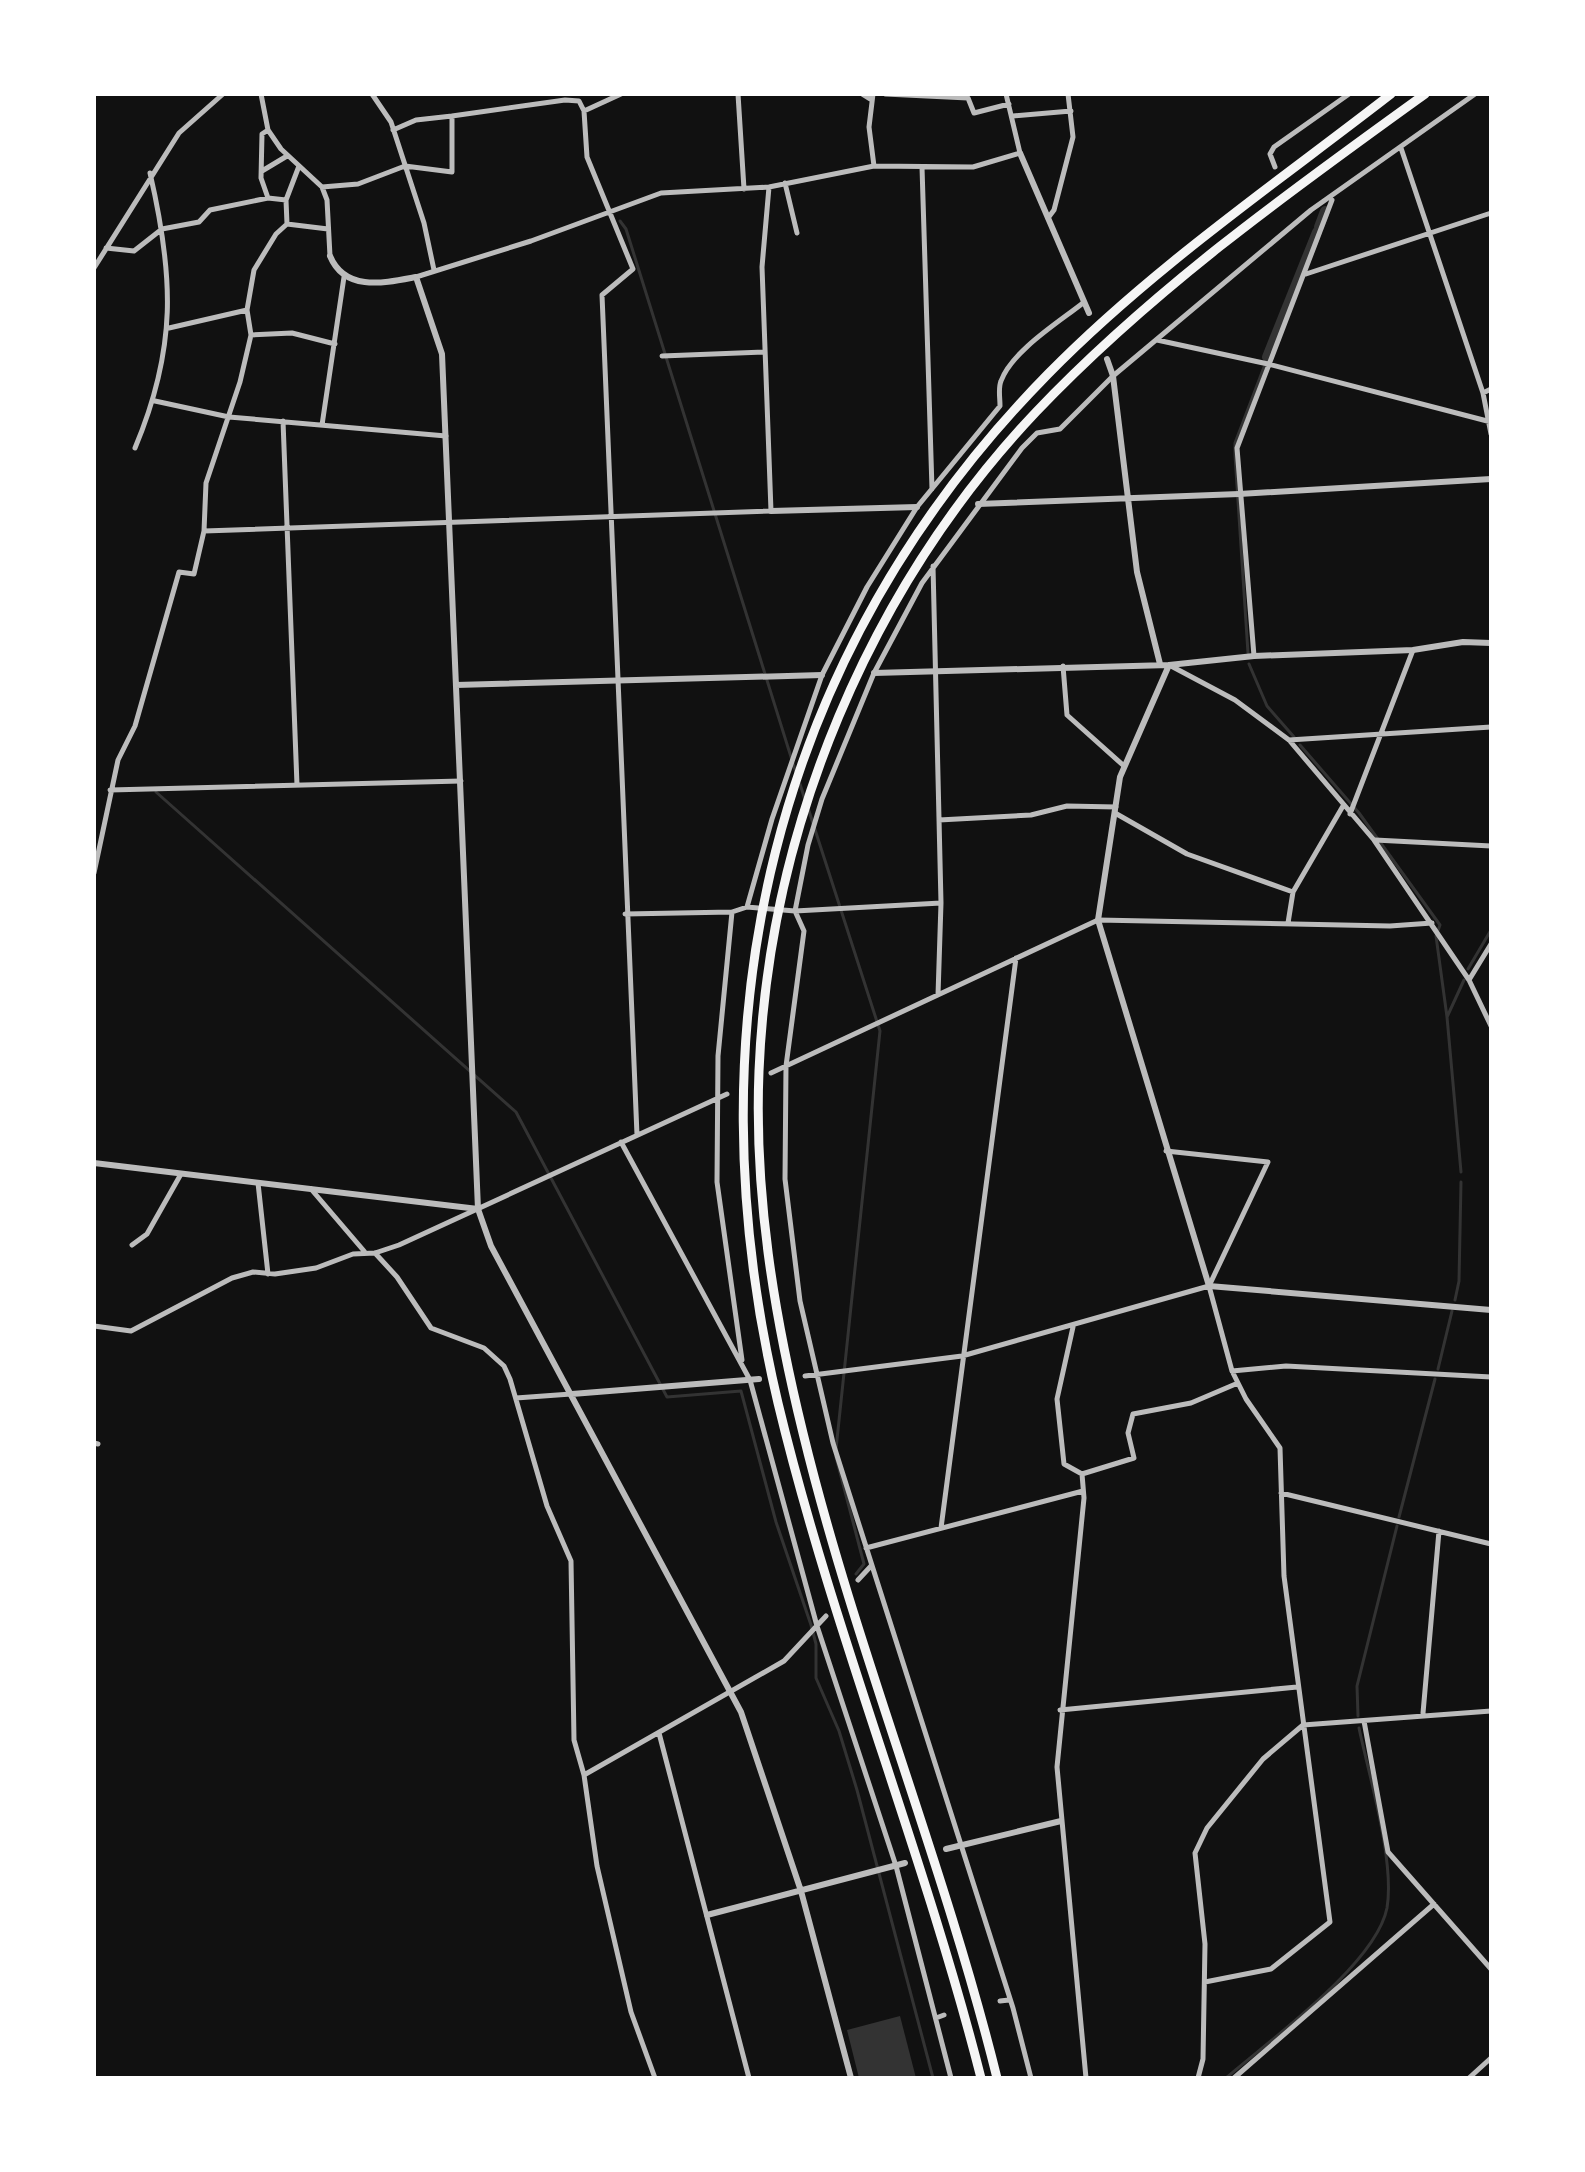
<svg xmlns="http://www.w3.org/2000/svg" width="1585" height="2172" font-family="'Fira Sans Condensed',sans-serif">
<rect width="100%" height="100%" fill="#111"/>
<path fill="#333" d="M900,2016L916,2078H859L847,2030Z"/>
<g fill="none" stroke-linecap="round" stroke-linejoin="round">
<path stroke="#333" stroke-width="3" d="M620,221L626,229L796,773
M1248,653L1235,455V443L1264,367
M1249,664L1267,706L1294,737
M1300,745L1359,813L1440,925L1436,936L1447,1017
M800,784L805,800
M156,792L516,1112L667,1397L741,1391L776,1522L811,1625L816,1644V1678L839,1731L857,1790L933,2078
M809,811L880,1031L836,1449
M1468,969L1491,930
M1461,1172L1447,1017L1464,980
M1455,1300L1459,1281L1461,1182
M1438,1369L1452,1311
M836,1457L864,1564L856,1574
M1399,1517L1435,1379
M1358,1716L1357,1686L1397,1526
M1226,2078C1270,2040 1376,1964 1387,1908C1395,1861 1369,1776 1359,1728"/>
<path stroke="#333" stroke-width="10" d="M1319,227L1325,211
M1267,357L1317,232"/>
<path stroke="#bcbcbc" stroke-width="5" d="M261,94L268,130L281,149L322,187L327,200L330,256
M372,94L391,122L424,223L434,270
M738,94L744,189
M862,94L870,99
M873,94L869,127L874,166
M885,94L968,98L974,113L1009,104
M584,111L621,94
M1013,116L1071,111
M393,130L416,120L452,116
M1401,148L1483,393L1491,434
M922,167L932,489
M1275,167L1270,154L1274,147L1349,94
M262,171L287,156
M785,183L797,233
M322,187L358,184L405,166L452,172V116L565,100L579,101L584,111L587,157L633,269L602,295L637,1135
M268,198L261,178L262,134L268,130
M1048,218L1054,210L1073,137L1068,94
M287,224L286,200L299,166
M106,248L134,251L162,229L199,222L210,210L268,198L286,200
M94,268L179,133L223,94
M1306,274L1491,213
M416,277L531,241L661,193L769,187L874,166L973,167L1020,153L1006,94
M169,328L247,310
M251,335L292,333L335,344
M1157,340L1268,364L1491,422
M662,356L765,352
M1483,393L1491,389
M155,401L229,417L446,436
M283,421L297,785
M322,425L344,277
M135,448C177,348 174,277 150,173
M204,531L771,511L762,267L769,187
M933,566L941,903L938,995
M1254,656L1237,448L1332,200
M1063,666L1067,715L1124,766
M1171,666L1235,700L1289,740L1374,840L1469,980L1491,1026
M1289,740L1491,727
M110,790L461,781
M1115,813L1187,854L1293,892
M1350,814L1413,650
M939,820L1031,815L1067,806L1116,807
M1375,840L1491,846
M94,873L118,760L135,726L179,572L194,574L204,531L206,483L240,382L251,335L247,310L254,270L276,234L287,224L328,229
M747,907L772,819L822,675L867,587L917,507L1000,406C1000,397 998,388 1001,381C1012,351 1059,322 1083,303
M732,912L718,1056L717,1182L742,1360
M625,914L732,912L747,907L795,911L941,903
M1288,923L1293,892L1343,806
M1469,980L1491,944
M771,1073L1098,920L1390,926L1432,923
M621,1142L750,1380L817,1626L896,1866L951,2078
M1166,1151L1268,1162L1209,1286L1232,1371L1246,1399L1280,1448L1284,1576L1330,1922L1271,1969L1205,1982
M258,1183L268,1274
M311,1189L364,1251
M132,1245L147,1234L181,1174
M375,1253L397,1277L431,1328L484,1348L504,1366L510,1379L547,1506L571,1561L574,1740L584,1775L597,1866L631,2012L655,2078
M94,1326L131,1331L232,1278L253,1272L275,1274L316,1268L353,1254L375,1253L399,1245L727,1094
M1073,1327L1057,1399L1064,1464L1082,1474L1084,1498L1057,1767L1086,2078
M1232,1371L1286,1366L1491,1377
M805,1376L962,1356L1209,1286
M516,1398L571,1394
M94,1443L98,1444
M1082,1474L1134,1458L1128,1433L1133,1414L1191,1403L1238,1383
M1281,1493L1491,1544
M941,1528L1016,958
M866,1548L1083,1491
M858,1580L871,1566
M1060,1710L1297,1687
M1423,1713L1439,1531
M1364,1721L1388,1852L1491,1969
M659,1733L749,2078
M584,1775L784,1661L826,1616
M1000,2001L1009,2000
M936,2018L944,2015
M1031,2078L1013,2008L833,1443L800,1301L785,1179L786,1066L804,931L795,911L808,845L822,799L874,673L922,583L1022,448L1037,433L1060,429L1113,376L1311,210L1475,94
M1198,2078L1203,2059L1205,1944L1195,1853L1207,1828L1263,1759L1303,1725L1491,1711
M1234,2078L1434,1904
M1469,2078L1491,2058"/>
<path stroke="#bcbcbc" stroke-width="6" d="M1020,153L1089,313
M330,256C345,292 384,283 416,277L442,354L478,1209L491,1246L741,1712L801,1891L851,2078
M1107,359L1113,376L1137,572L1160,664
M978,504L1239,494L1491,479
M771,511L917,507
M1169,665L1120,777L1098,920L1209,1286L1491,1310
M874,673L1169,665L1254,656L1413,650L1463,642L1491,643
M456,685L822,675
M94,1163L478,1209
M572,1394L759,1379
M946,1849L1061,1821
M707,1915L905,1863"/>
<path stroke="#f5f5f5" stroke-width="9" d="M981,2078C923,1850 833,1632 778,1403C688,1024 771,656 1048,374C1151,269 1275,184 1391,94
M997,2078C943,1860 856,1651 803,1433C774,1315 754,1194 759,1071C769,828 869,589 1036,412C1152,290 1289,192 1425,94"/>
</g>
<rect width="1585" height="2172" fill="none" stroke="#ffffff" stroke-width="192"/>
</svg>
